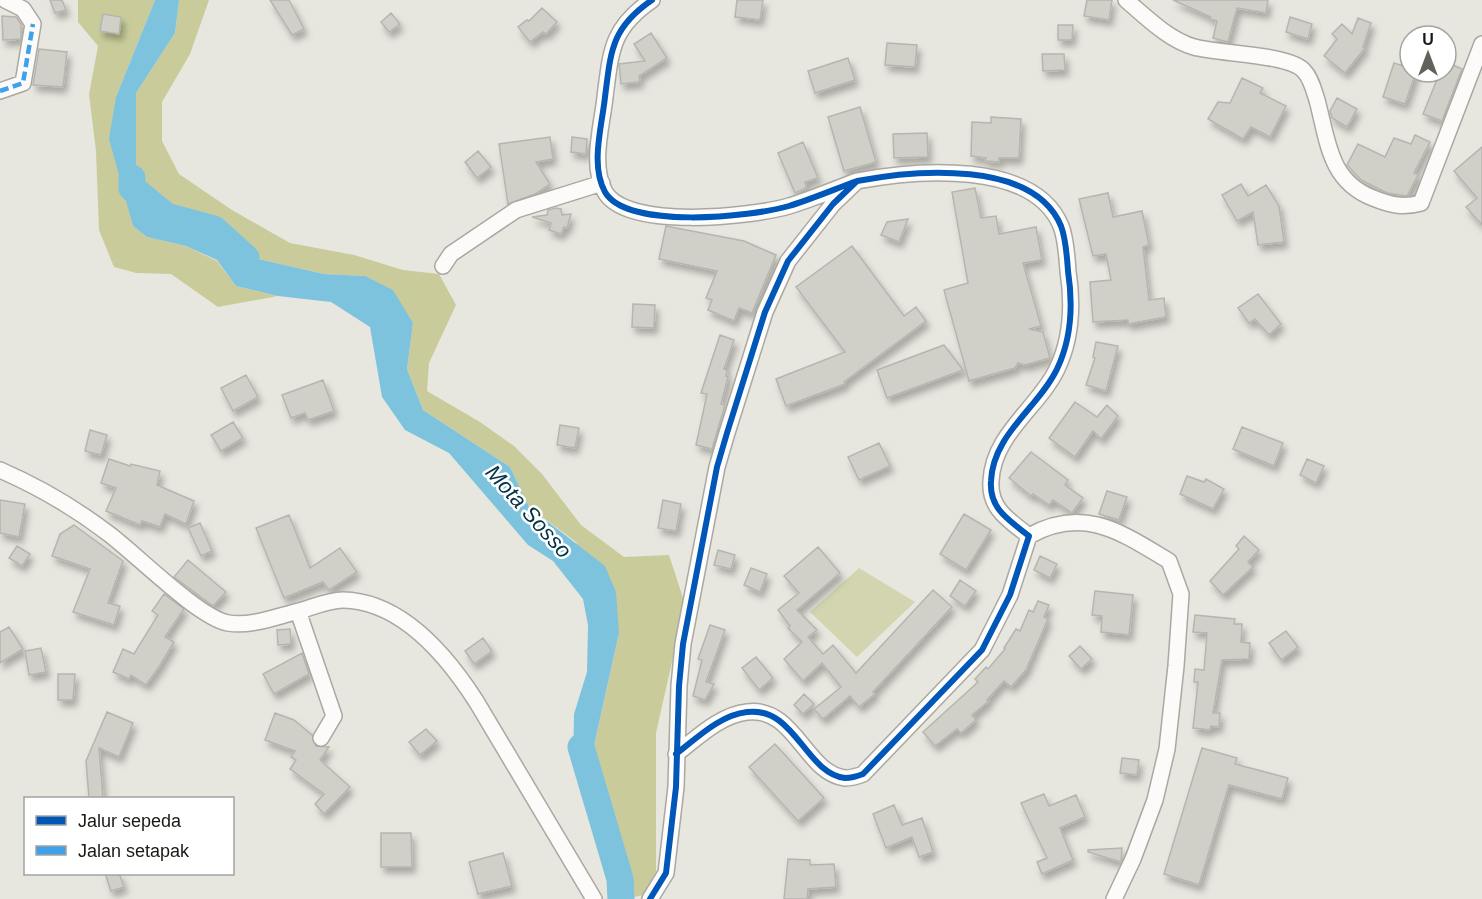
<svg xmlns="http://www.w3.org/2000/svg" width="1482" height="899" font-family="Arial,sans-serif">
<defs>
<filter id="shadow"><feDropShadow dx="3.5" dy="6" stdDeviation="3" flood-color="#0004"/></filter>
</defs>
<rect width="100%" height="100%" fill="#e8e7df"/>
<path fill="#d3d5b0" d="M859,568L915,602L857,657L810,612Z"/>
<path fill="#c9cc9a" d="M78,0H155L116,97L124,189L133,226L147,237L186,246L217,261L236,286L278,296L218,307L171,274L136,273L114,267L99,230L96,151L89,94L98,46L78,22Z
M179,0H209L190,54L162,102V141L179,174L232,210L290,243L354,255L403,270L439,274L456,305L429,363L427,391L480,422L514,446L542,474L581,525L624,557L669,555L685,604L656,733V872L644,895L629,898L620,838L593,750L619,633L576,542L529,507L510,467L423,410L407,369L413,323L365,276L324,274L258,259L232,235L187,229L157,216L136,170V93L175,33Z"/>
<path fill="#7ec3de" d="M155,0H179L175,33L136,93V170L157,216L187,229L232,235L258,259L324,274L365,276L393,290L413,323L407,369L423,410L510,467L529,507L605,566L616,592L619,633L593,750L587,801L573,765L574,714L587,672L588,625L583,599L553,561L528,545L449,453L405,430L382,397L370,327L331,302L278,296L236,286L217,260L186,246L147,237L133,226L109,139L116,97Z"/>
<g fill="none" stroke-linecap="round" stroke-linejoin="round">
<path stroke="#7ec3de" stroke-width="27" d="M132,178V188L166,216L214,229L246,258
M581,747L620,879L621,899"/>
</g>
<path fill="#d0cfc8" stroke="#b6b5af" stroke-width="1.5" filter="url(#shadow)" d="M50,0H62L66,10L55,13Z
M270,0H289L304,29L292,35Z
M737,0H763L760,20L735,17Z
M1087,0H1112L1109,20L1084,16Z
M1173,0H1268L1266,13L1237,8L1228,42L1213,38L1217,21L1210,19L1211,17Z
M542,8L557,22L546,34L543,32L530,42L518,27L527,20L529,21Z
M391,13L400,24L389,32L381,22Z
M103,14L121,17L119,34L100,31Z
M2,16L16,17L21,24V39L3,40Z
M1290,17L1312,24L1308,39L1286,32Z
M1358,18L1371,23L1363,47L1365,48L1345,73L1324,56L1337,39L1332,34L1342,24L1352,34Z
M1058,25H1073L1072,40H1058Z
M651,33L667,58L639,76L640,82L621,84L619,64L645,61L634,44Z
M887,43L917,45L915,67L885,65Z
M39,49L67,52L63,87L33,85Z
M1042,54H1064L1065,70L1043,71Z
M848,58L855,80L815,93L808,71Z
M1446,62L1462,69L1442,121L1423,114L1440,72H1446Z
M1394,63L1410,68V72H1416L1405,104L1383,97Z
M1242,78L1263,88L1260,93L1286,106L1270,137L1251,127L1243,139L1208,119L1218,102L1230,103Z
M1337,98L1357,109L1347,127L1332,118L1330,111Z
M860,107L876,162L844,171L828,117Z
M991,117L1021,119L1019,158H999V162L985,161L986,158L971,156L972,122L991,123Z
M927,133L928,157L894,158L893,134Z
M1415,135L1430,142L1414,173L1418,175L1407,196L1387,193L1361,180L1347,165L1358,144L1385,157L1394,138L1411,144Z
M550,137L553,159L536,162L550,184L535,194L508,204L499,144Z
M572,137L587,139L586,154L571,152Z
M803,142L818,178L805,182L806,188L795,193L778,153Z
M1482,147V225L1466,207L1477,198L1454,171Z
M478,151L491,167L477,178L465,162Z
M1241,184L1248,196L1266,185L1279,206L1284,242L1258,245L1253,212L1237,221L1222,195Z
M975,188L981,218L996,216L999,234L1036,227L1042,260L1023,263L1041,326L1029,329L1043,332L1050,358L1025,365L1018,363L1015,368L969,381L944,290L968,283L952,192Z
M1108,193L1113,217L1142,211L1149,245L1143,247L1149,300L1164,298L1166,317L1128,324V320L1093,322L1090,282L1111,280L1106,254L1093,256L1079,199Z
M556,208L561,209L562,215L571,214L567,228L564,227L561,234L549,230L551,223L532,217L547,215L548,210Z
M908,219L899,242L881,235L887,222Z
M666,226L744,241L776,255L752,313L739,308L734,321L708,310L712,300L706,298L717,271L659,259Z
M852,246L904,316L916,307L926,321L844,382L845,384L786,406L776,379L845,352L796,287Z
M1258,294L1281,324L1269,335L1255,319L1249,323L1238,308Z
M633,304L655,305L654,328L632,327Z
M720,335L734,340L724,369L727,370L726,376L728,377L721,404L725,405L712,449L696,445L707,394L701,393Z
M1096,342L1118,346L1106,391L1086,385L1095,358L1093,357Z
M944,345L963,370L887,398L877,370Z
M246,375L258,397L233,411L221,388Z
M323,380L334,411L308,420L305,413L291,418L282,395Z
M1075,402L1097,417L1107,405L1118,416L1101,439L1093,431L1075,457L1049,438Z
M233,422L243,438L221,451L211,435Z
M560,425L579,428L575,448L557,445Z
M1242,427L1283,443L1274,466L1233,449Z
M90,430L107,435L101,455L85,451Z
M879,443L890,466L859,480L848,457Z
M1031,452L1068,480L1065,485L1083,498L1072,513L1053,500L1049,505L1033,494L1031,496L1009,478Z
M109,459L130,466L131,464L160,471L157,485L194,501L186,524L165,514L160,527L142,521L140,525L106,511L116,488L101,483Z
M1307,459L1324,466L1316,483L1300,475Z
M1187,476L1204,482L1206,479L1224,489L1213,509L1180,494Z
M1107,491L1127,497L1119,520L1099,514Z
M0,500L25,504L19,537L0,533Z
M663,500L681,504L676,531L658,528Z
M964,514L991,530L966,570L940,554Z
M289,515L310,568L340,548L357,572L329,590L323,582L284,598L256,528Z
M200,523L212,551L201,556L188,528Z
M74,525L123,561L108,603L120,606L114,625L73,612L90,569L52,556L60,534Z
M1244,536L1259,550L1248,562L1253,567L1223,595L1210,581L1239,549L1236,546Z
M17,546L30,554L22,566L9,558Z
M818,547L840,573L797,610L817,630L808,637L823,654L833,645L856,673L933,590L952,607L873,692L875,694L859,707L850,696L823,719L814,709L841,687L822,663L803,681L784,659L802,642L788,628L790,626L778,610L799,593L784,576Z
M718,550L735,555L731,569L714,565Z
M1040,556L1057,564L1050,578L1034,570Z
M188,560L226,592L213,606L174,577Z
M751,568L767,574L760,592L744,585Z
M960,580L976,591L965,606L950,596Z
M1095,591L1133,595L1129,635L1101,632L1102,616L1092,615Z
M164,594L184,609L165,637L174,642L159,667L146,685L131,675L129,679L113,672L123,649L134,654L158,615L152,611Z
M1038,601L1049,605L1044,617L1048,619L1026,670L1011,687L1004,681L987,700L989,701L972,715L976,720L961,733L957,729L935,746L923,732L978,682L975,679L986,667L988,669L1005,649L1004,648L1016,629L1020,631L1029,610L1033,612Z
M1195,615L1235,619L1234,624H1242L1241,642L1250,643L1249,659L1222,660L1213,713H1220L1219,727L1211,726L1210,730L1193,728L1198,682H1194L1195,669L1204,670L1207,633L1193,632Z
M710,625L725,630L706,682L714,684L705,700L693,696L702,660L698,659Z
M9,627L23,649L0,663V632Z
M290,629L291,644L278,645L277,630Z
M1286,631L1298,647L1281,660L1269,643Z
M483,638L492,651L474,664L465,651Z
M1080,646L1092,659L1081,669L1069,656Z
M41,648L46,672L29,675L25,651Z
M302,653L309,674L274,694L263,674Z
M756,657L773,678L759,690L742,668Z
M58,674H75L73,700H58Z
M804,694L814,704L803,714L794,705Z
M107,712L133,723L119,757L99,748L103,798H89L86,761Z
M275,713L294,720L312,735L316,746L329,747L320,760L350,787L324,814L315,804L324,794L290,769L296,760L291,757L295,751L265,740Z
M426,729L437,741L420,755L409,742Z
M775,744L824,798L798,821L749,767Z
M1202,748L1237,758L1235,764L1288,778L1282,799L1229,785L1199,885L1164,874Z
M1122,758L1139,760L1137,775L1120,773Z
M1044,794L1049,806L1076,795L1085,817L1060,828L1073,860L1042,874L1037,862L1047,858L1021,803Z
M894,805L902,825L922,818L933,852L919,857L912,837L886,848L873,814Z
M381,833H411L412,867H381Z
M1122,848L1121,862L1088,852V850Z
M503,853L512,886L478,894L469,862Z
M788,859L810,860V865L834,864L836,887L808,889L807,899H784Z
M105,873H119L124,887L111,891Z"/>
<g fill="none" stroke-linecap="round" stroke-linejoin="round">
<defs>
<path id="minor" d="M1126,0C1146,17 1169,40 1194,47C1219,54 1290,54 1304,71C1311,78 1314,91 1317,100C1328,141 1329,181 1373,198C1390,205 1403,208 1421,203L1482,44
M0,91L23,83L33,24L23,9L5,0
M443,266L451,254L516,210L602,183
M0,470C39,487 75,508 109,534C137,555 199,618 228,623C251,627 278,616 299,611C313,607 329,600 343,600C401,601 447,656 476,701L594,899
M1029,536C1084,505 1122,533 1169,561L1181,594L1176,666L1167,749L1155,800L1133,859L1114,899
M298,611L334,716L321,738
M676,754C697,738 720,715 747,712C795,706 805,773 845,778C851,778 858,776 863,774L982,650L1010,595L1029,536C1009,520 989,509 991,481C993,434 1039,407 1057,369C1072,338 1073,304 1068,271C1067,257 1066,239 1061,226C1033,159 914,170 857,181
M650,899L666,873L676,787L679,686L683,644L717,467L727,433L765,312L788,261L833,204L857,181C835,189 812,199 789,206C751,217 627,230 605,192C590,165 602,126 605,97C611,51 611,28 652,0"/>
</defs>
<use href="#minor" stroke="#a9a8a2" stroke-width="18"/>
<use href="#minor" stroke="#fcfbfa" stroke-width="15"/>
<path stroke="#3da2ea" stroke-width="4.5" stroke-dasharray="9 4.5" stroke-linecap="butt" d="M0,91L23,83L33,24"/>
<defs>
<path id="cycleway" d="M676,754C697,738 720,715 747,712C795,706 805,773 845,778C851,778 858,776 863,774L982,650L1010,595L1029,536C1009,520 989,509 991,481C993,434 1039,407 1057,369C1072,338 1073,304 1068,271C1067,257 1066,239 1061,226C1033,159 914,170 857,181
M650,899L666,873L676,787L679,686L683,644L717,467L727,433L765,312L788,261L833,204L857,181C835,189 812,199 789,206C751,217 627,230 605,192C590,165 602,126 605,97C611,51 611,28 652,0"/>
</defs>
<use href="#cycleway" stroke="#fff" stroke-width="10"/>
<use href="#cycleway" stroke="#0057b8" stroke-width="6"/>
</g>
<g text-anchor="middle" stroke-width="5" stroke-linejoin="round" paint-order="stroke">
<g font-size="22" font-style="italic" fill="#043243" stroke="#fff">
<text transform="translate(529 511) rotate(48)" y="8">Mota Sosso</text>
</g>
</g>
<rect x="24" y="797" width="210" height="78" fill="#ffffff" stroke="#a3a3a1" stroke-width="1.5"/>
<rect x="36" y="816" width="30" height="9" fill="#0057b8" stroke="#a3a3a1" stroke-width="1.5"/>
<text x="78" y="827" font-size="18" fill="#1a1914">Jalur sepeda</text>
<rect x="36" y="846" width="30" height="9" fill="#3da2ea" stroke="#a3a3a1" stroke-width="1.5"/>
<text x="78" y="857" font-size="18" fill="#1a1914">Jalan setapak</text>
<g transform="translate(1428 54)"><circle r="28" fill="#ffffff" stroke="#a3a3a1" stroke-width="1.5"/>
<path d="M0-4.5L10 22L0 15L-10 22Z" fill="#62615b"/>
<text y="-9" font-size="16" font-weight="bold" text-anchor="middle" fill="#1a1914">U</text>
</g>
</svg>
